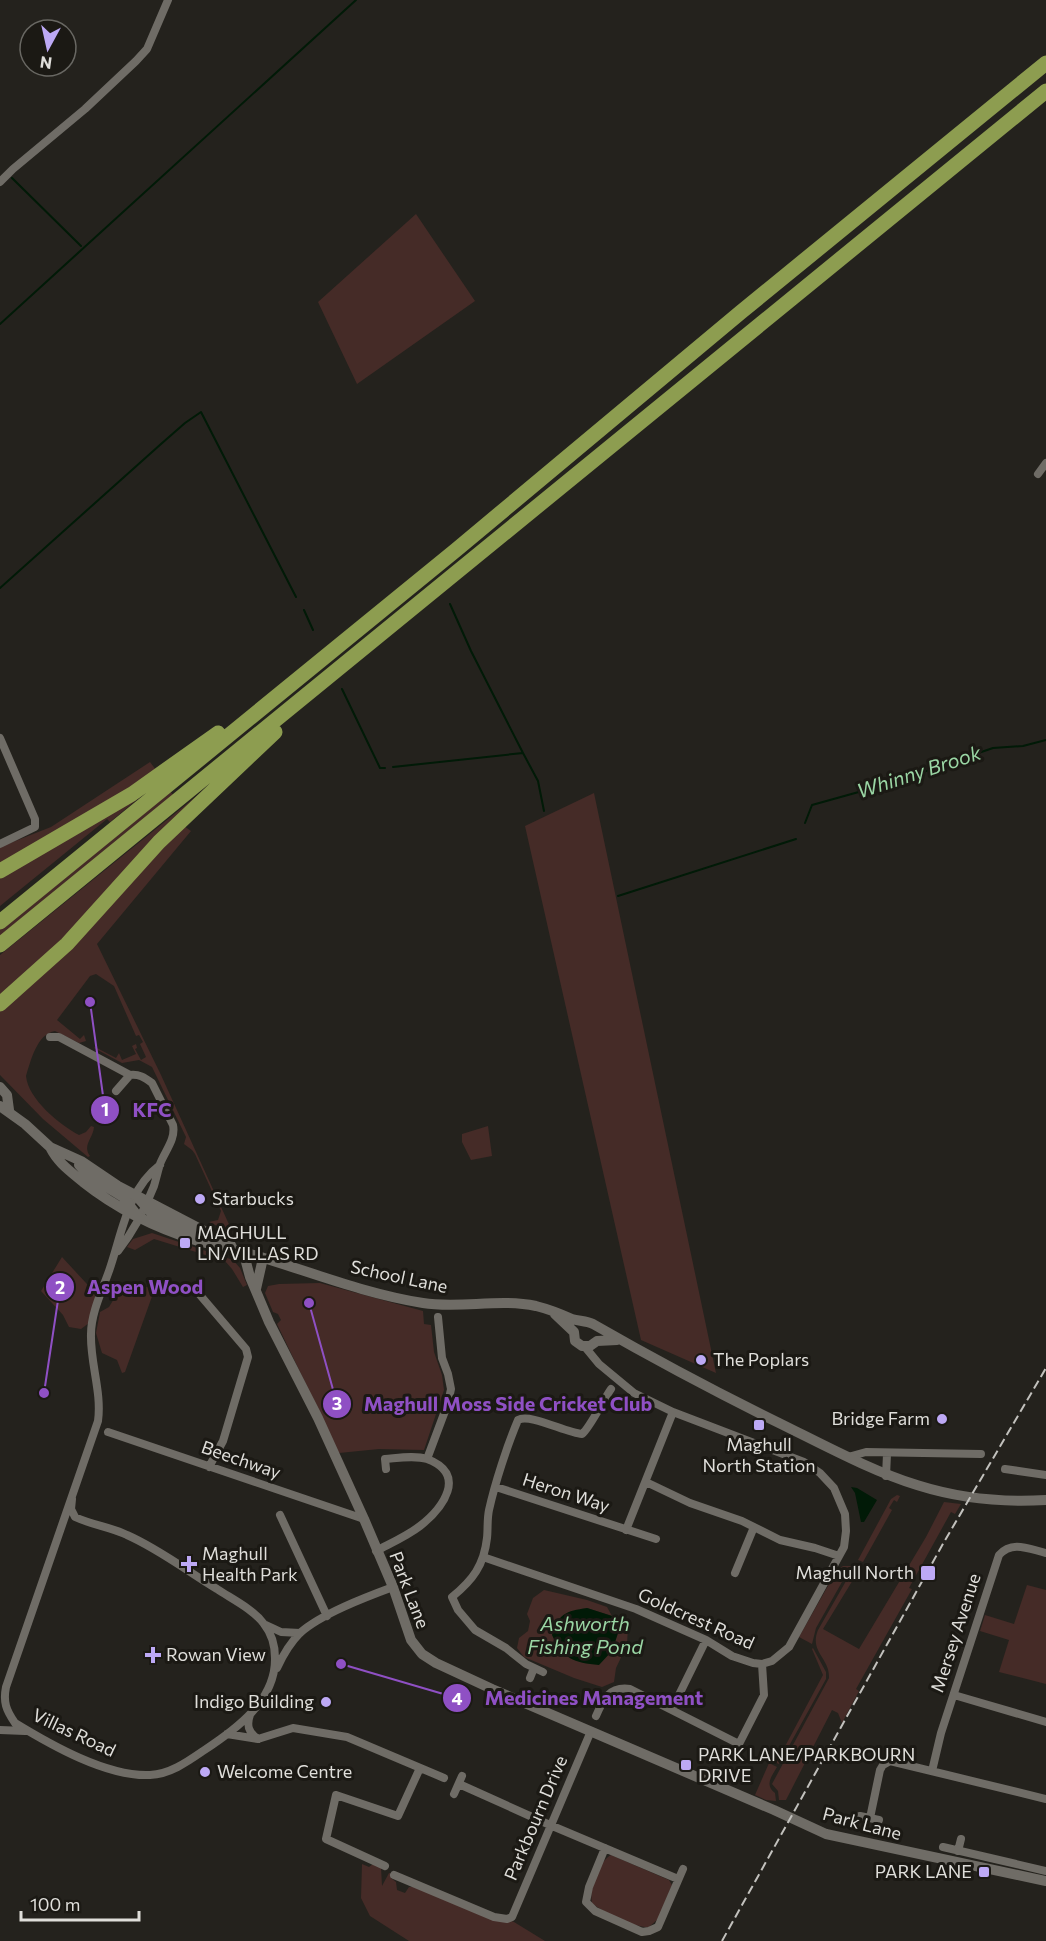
<svg xmlns="http://www.w3.org/2000/svg" width="1046" height="1941" font-family="Commissioner,sans-serif">
<rect width="100%" height="100%" fill="#24221d"/>
<path fill="#452b27" d="M416,214L475,301L357,384L318,302Z
M150,762L156,770L122,792L0,864V847L51,827Z
M220,777L98,905L0,998V955Z
M162,779L110,822L107,819L0,906V875Z
M169,790L175,797L0,937V927Z
M594,793L716,1373L641,1340L525,826Z
M184,826L191,831L97,944L161,1075L232,1231L230,1232L209,1222L218,1220L221,1211L195,1154L192,1150L184,1144L186,1137L152,1067L139,1060L122,1063L94,1048L95,1047L116,1058L119,1053L122,1060L136,1054L132,1046L136,1044L137,1048L135,1049L141,1060L146,1057L140,1044L143,1042L139,1035L136,1036L114,986L96,974L90,976L57,1020L80,1039L84,1035L86,1041L79,1043L55,1031C37,1034 31,1060 26,1076C28,1099 60,1125 79,1135L86,1132L91,1126L94,1127C93,1139 82,1145 90,1156L88,1157L43,1119L0,1075V1009L21,995L60,958Z
M488,1126L492,1156L471,1160L462,1142V1134Z
M152,1233L233,1260L240,1268L247,1285L243,1287L232,1269L225,1261L154,1239L135,1250L127,1247L133,1239Z
M62,1257L98,1296L89,1323L81,1329L69,1327L63,1315L41,1291Z
M320,1283L423,1311L424,1324L431,1325L434,1352L442,1375L444,1390L424,1450L379,1449L339,1453L277,1324L281,1320L278,1314L273,1312L265,1293L268,1286L279,1284Z
M123,1284L155,1288L125,1372L122,1373L117,1360L102,1353L96,1333L100,1312L109,1307Z
M897,1495L900,1496L897,1502L894,1500L889,1508L892,1510L863,1562L858,1560L891,1499Z
M944,1502L961,1504L955,1514L951,1512L909,1588L912,1589L856,1689L859,1691L842,1723L838,1713L832,1710L786,1800H779L778,1791L772,1784L829,1678C830,1658 809,1652 818,1630L854,1567L859,1570L823,1629L859,1649L926,1537Z
M843,1566H851L816,1628L812,1644L799,1637L837,1570Z
M1027,1585L1046,1590V1684L999,1672L1009,1640L980,1631L985,1615L1014,1624Z
M544,1590L587,1600L607,1607L612,1616L587,1608L612,1651L620,1627L628,1626L627,1645L616,1668L614,1682L602,1687L574,1678L524,1657L517,1648L519,1638L528,1631L530,1621L527,1614L533,1598Z
M813,1648L826,1672V1679L779,1764L771,1760L775,1751L782,1752L823,1675L812,1649Z
M769,1763L777,1767C772,1776 764,1785 775,1793L776,1801L766,1800L755,1795Z
M611,1855L669,1880L672,1885L658,1919L649,1927C636,1928 603,1913 592,1903C589,1890 598,1862 611,1855Z
M362,1864L369,1867L373,1864L381,1867L382,1886L389,1873L393,1874L391,1878L396,1882L397,1890L405,1893L409,1887H416L514,1922L545,1941H409L370,1916L361,1898Z"/>
<path fill="#011a07" d="M851,1487L857,1488L877,1500L864,1522H861L855,1493Z
M587,1608L612,1616L620,1627L612,1651L599,1665C574,1663 562,1658 552,1635C558,1614 566,1611 587,1608Z"/>
<g fill="none" stroke-linecap="round" stroke-linejoin="round">
<path stroke="#011a07" stroke-width="2" d="M12,178L81,246
M0,324L356,0
M0,588L161,444L185,423L201,412L296,597
M304,610L313,630
M342,689L380,768H385
M523,753L538,781L544,811
M393,767L523,753L471,651L450,604
M805,823L812,805L891,783L993,748L1023,746L1046,740
M618,896L796,839"/>
<path stroke="#6f6c66" stroke-width="8" d="M0,182L13,169L85,109L136,61L147,49L168,0
M1038,474L1046,463
M0,738L35,819V827L0,844
M50,1037H59L130,1075C139,1074 144,1077 152,1083L173,1125C176,1139 165,1151 160,1164C158,1171 156,1179 154,1186C145,1209 133,1232 118,1251
M116,1091L130,1075
M194,1288L246,1349L248,1357L223,1441L209,1467
M108,1432L364,1519
M848,1457L866,1452L981,1454
M427,1459L448,1403L451,1389L448,1374L442,1358L438,1317
M1005,1469L1046,1475
M886,1476L887,1454
M646,1482L690,1503L742,1521L780,1540L815,1548L839,1556
M496,1487L656,1539
M72,1499L71,1509L75,1517C92,1525 111,1527 127,1535C159,1549 187,1571 217,1589C232,1599 253,1609 264,1624C272,1634 275,1647 275,1658C276,1701 235,1730 203,1751C187,1762 170,1774 150,1775C107,1777 51,1745 15,1723C6,1710 3,1702 6,1687L98,1421C102,1392 90,1363 91,1334C91,1313 102,1291 109,1271C122,1234 127,1190 160,1165
M280,1515L327,1616
M626,1530L673,1412
M376,1551C391,1543 407,1536 420,1526C443,1508 468,1474 427,1459C415,1455 398,1458 385,1459L386,1469
M483,1557L636,1609L706,1640L732,1656L753,1663L762,1664L772,1661L789,1647L844,1547L846,1531L845,1514L834,1488L820,1473L804,1462L673,1412L634,1393L599,1364L585,1347
M735,1573L754,1527
M266,1625L281,1632L300,1633
M277,1668C283,1655 290,1643 300,1633C321,1614 366,1597 393,1587
M543,1672L526,1664L506,1648L475,1630L458,1610L452,1597C473,1580 484,1565 487,1538C488,1529 487,1519 489,1510C495,1483 507,1446 518,1420C530,1413 566,1433 582,1434C589,1429 604,1399 611,1389
M530,1678L534,1668
M954,1695L1046,1722
M672,1709L706,1640
M596,1716C603,1700 609,1686 630,1689L739,1744L764,1695L762,1664
M0,1730L25,1731
M227,1734L258,1739C249,1733 246,1726 250,1715
M258,1739L293,1728L347,1737L444,1778
M932,1771L941,1733L999,1555C1012,1540 1029,1549 1046,1553
M459,1784L550,1825L678,1879
M454,1794L462,1776
M860,1816L879,1820
M870,1818L880,1770L883,1765L890,1761L1046,1799
M943,1847L1046,1871
M605,1848L589,1887L586,1902L595,1911L642,1932L649,1931L658,1927L683,1869
M958,1851L961,1839
M385,1866L326,1839L336,1795L398,1816L420,1768
M394,1875L494,1917L507,1919L512,1917L591,1731"/>
<path stroke="#6f6c66" stroke-width="10" d="M0,1087L7,1095L9,1110
M0,1106L25,1124L50,1147L81,1161L118,1186L231,1245
M50,1147C58,1163 70,1171 83,1182C117,1209 156,1228 198,1241C212,1245 226,1247 240,1251C301,1268 360,1293 423,1303C460,1309 499,1298 536,1306C548,1309 561,1314 572,1319C579,1321 587,1321 593,1324C654,1359 716,1392 779,1423C874,1470 936,1507 1046,1500
M79,1165L89,1176L123,1197L137,1215
M139,1199L153,1215L196,1234
M247,1253L246,1262L250,1277L269,1322L318,1418L364,1519L393,1587L411,1640L422,1654L436,1663L492,1689L774,1810L826,1834L1046,1881
M256,1289L263,1258
M555,1314L574,1332L575,1341L582,1346H590L597,1341L617,1340"/>
<path stroke="#8d9d50" stroke-width="15" d="M0,871L132,794L218,733
M0,922L456,550L741,312L1046,63
M0,945L1046,91
M0,1004L67,944L159,842L275,732"/>
<path stroke="#c2c1bd" stroke-width="2" stroke-dasharray="9 4.5" stroke-linecap="butt" d="M722,1941L944,1542L1046,1368"/>
</g>
<g fill="#bda9f5" stroke="#1b1914" stroke-width="2">
<circle cx="200" cy="1199" r="6"/>
<rect x="179" y="1237" width="12" height="12" rx="3"/>
<circle cx="701" cy="1360" r="6"/>
<circle cx="942" cy="1419" r="6"/>
<rect x="753" y="1419" width="12" height="12" rx="3"/>
<path d="M186 1555h6v6h6v6h-6v6h-6v-6h-6v-6h6z"/>
<rect x="920" y="1565" width="16" height="16" rx="3"/>
<path d="M150 1646h6v6h6v6h-6v6h-6v-6h-6v-6h6z"/>
<circle cx="326" cy="1702" r="6"/>
<rect x="680" y="1759" width="12" height="12" rx="3"/>
<circle cx="205" cy="1772" r="6"/>
<rect x="978" y="1866" width="12" height="12" rx="3"/>
</g>
<g text-anchor="middle" stroke-width="6" stroke-linejoin="round" paint-order="stroke">
<g font-size="18" fill="#dfdeda" stroke="#1b1914" text-anchor="start">
<text x="212" y="1205">Starbucks</text>
<text x="197" y="1239">MAGHULL<tspan x="197" dy="21">LN/VILLAS RD</tspan></text>
<text x="713" y="1366">The Poplars</text>
<text x="930" y="1425" text-anchor="end">Bridge Farm</text>
<text x="759" y="1451" text-anchor="middle">Maghull<tspan x="759" dy="21">North Station</tspan></text>
<text x="202" y="1560">Maghull<tspan x="202" dy="21">Health Park</tspan></text>
<text x="914" y="1579" text-anchor="end">Maghull North</text>
<text x="166" y="1661">Rowan View</text>
<text x="314" y="1708" text-anchor="end">Indigo Building</text>
<text x="698" y="1761">PARK LANE/PARKBOURN<tspan x="698" dy="21">DRIVE</tspan></text>
<text x="217" y="1778">Welcome Centre</text>
<text x="972" y="1878" text-anchor="end">PARK LANE</text>
</g>
<g font-size="18" fill="#dfdeda" stroke="#1b1914">
<text transform="translate(399 1277) rotate(12)" y="6">School Lane</text>
<text transform="translate(241 1460) rotate(19)" y="6">Beechway</text>
<text transform="translate(566 1493) rotate(18)" y="6">Heron Way</text>
<text transform="translate(409 1590) rotate(69)" y="6">Park Lane</text>
<text transform="translate(696 1619) rotate(24)" y="6">Goldcrest Road</text>
<text transform="translate(956 1633) rotate(-72)" y="6">Mersey Avenue</text>
<text transform="translate(74 1733) rotate(25)" y="6">Villas Road</text>
<text transform="translate(536 1818) rotate(-67)" y="6">Parkbourn Drive</text>
<text transform="translate(862 1824) rotate(15)" y="6">Park Lane</text>
</g>
<g font-size="20" font-style="italic" fill="#9ad6a4" stroke="#1b1914">
<text transform="translate(919 772) rotate(-18)" y="7">Whinny Brook</text>
<text x="585" y="1631">Ashworth<tspan x="585" dy="23">Fishing Pond</tspan></text>
</g>
</g>
<path fill="none" stroke="#8f50c4" stroke-width="2" d="M90 1002L105 1110M44 1393L60 1287M309 1303L337 1404M341 1664L457 1698"/>
<g fill="#8f50c4" stroke="#1b1914" stroke-width="2">
<circle cx="90" cy="1002" r="6"/>
<circle cx="44" cy="1393" r="6"/>
<circle cx="309" cy="1303" r="6"/>
<circle cx="341" cy="1664" r="6"/>
<circle cx="105" cy="1110" r="15"/>
<circle cx="60" cy="1287" r="15"/>
<circle cx="337" cy="1404" r="15"/>
<circle cx="457" cy="1698" r="15"/>
</g>
<g font-size="18" text-anchor="middle" font-weight="bold" fill="#fff">
<text x="105" y="1116">1</text>
<text x="60" y="1294">2</text>
<text x="337" y="1410">3</text>
<text x="457" y="1705">4</text>
</g>
<g font-size="20" text-anchor="middle" font-weight="bold" fill="#8f50c4" stroke="#1b1914" stroke-width="6" stroke-linejoin="round" paint-order="stroke">
<text x="152" y="1117">KFC</text>
<text x="145" y="1294">Aspen Wood</text>
<text x="508" y="1411">Maghull Moss Side Cricket Club</text>
<text x="594" y="1705">Medicines Management</text>
</g>
<g transform="translate(48 48) rotate(188)"><circle r="28" fill="#1b1914" stroke="#696863" stroke-width="1.5"/>
<path d="M0-4.5L10 22L0 15L-10 22Z" fill="#bda9f5"/>
<text y="-9" font-size="16" font-weight="bold" text-anchor="middle" fill="#dfdeda">N</text>
</g>
<path d="M21 1911v9h118v-9" fill="none" stroke="#dfdeda" stroke-width="3"/>
<text x="30" y="1911" font-size="18" fill="#dfdeda" stroke="#1b1914" stroke-width="4.5" paint-order="stroke">100 m</text>
</svg>
